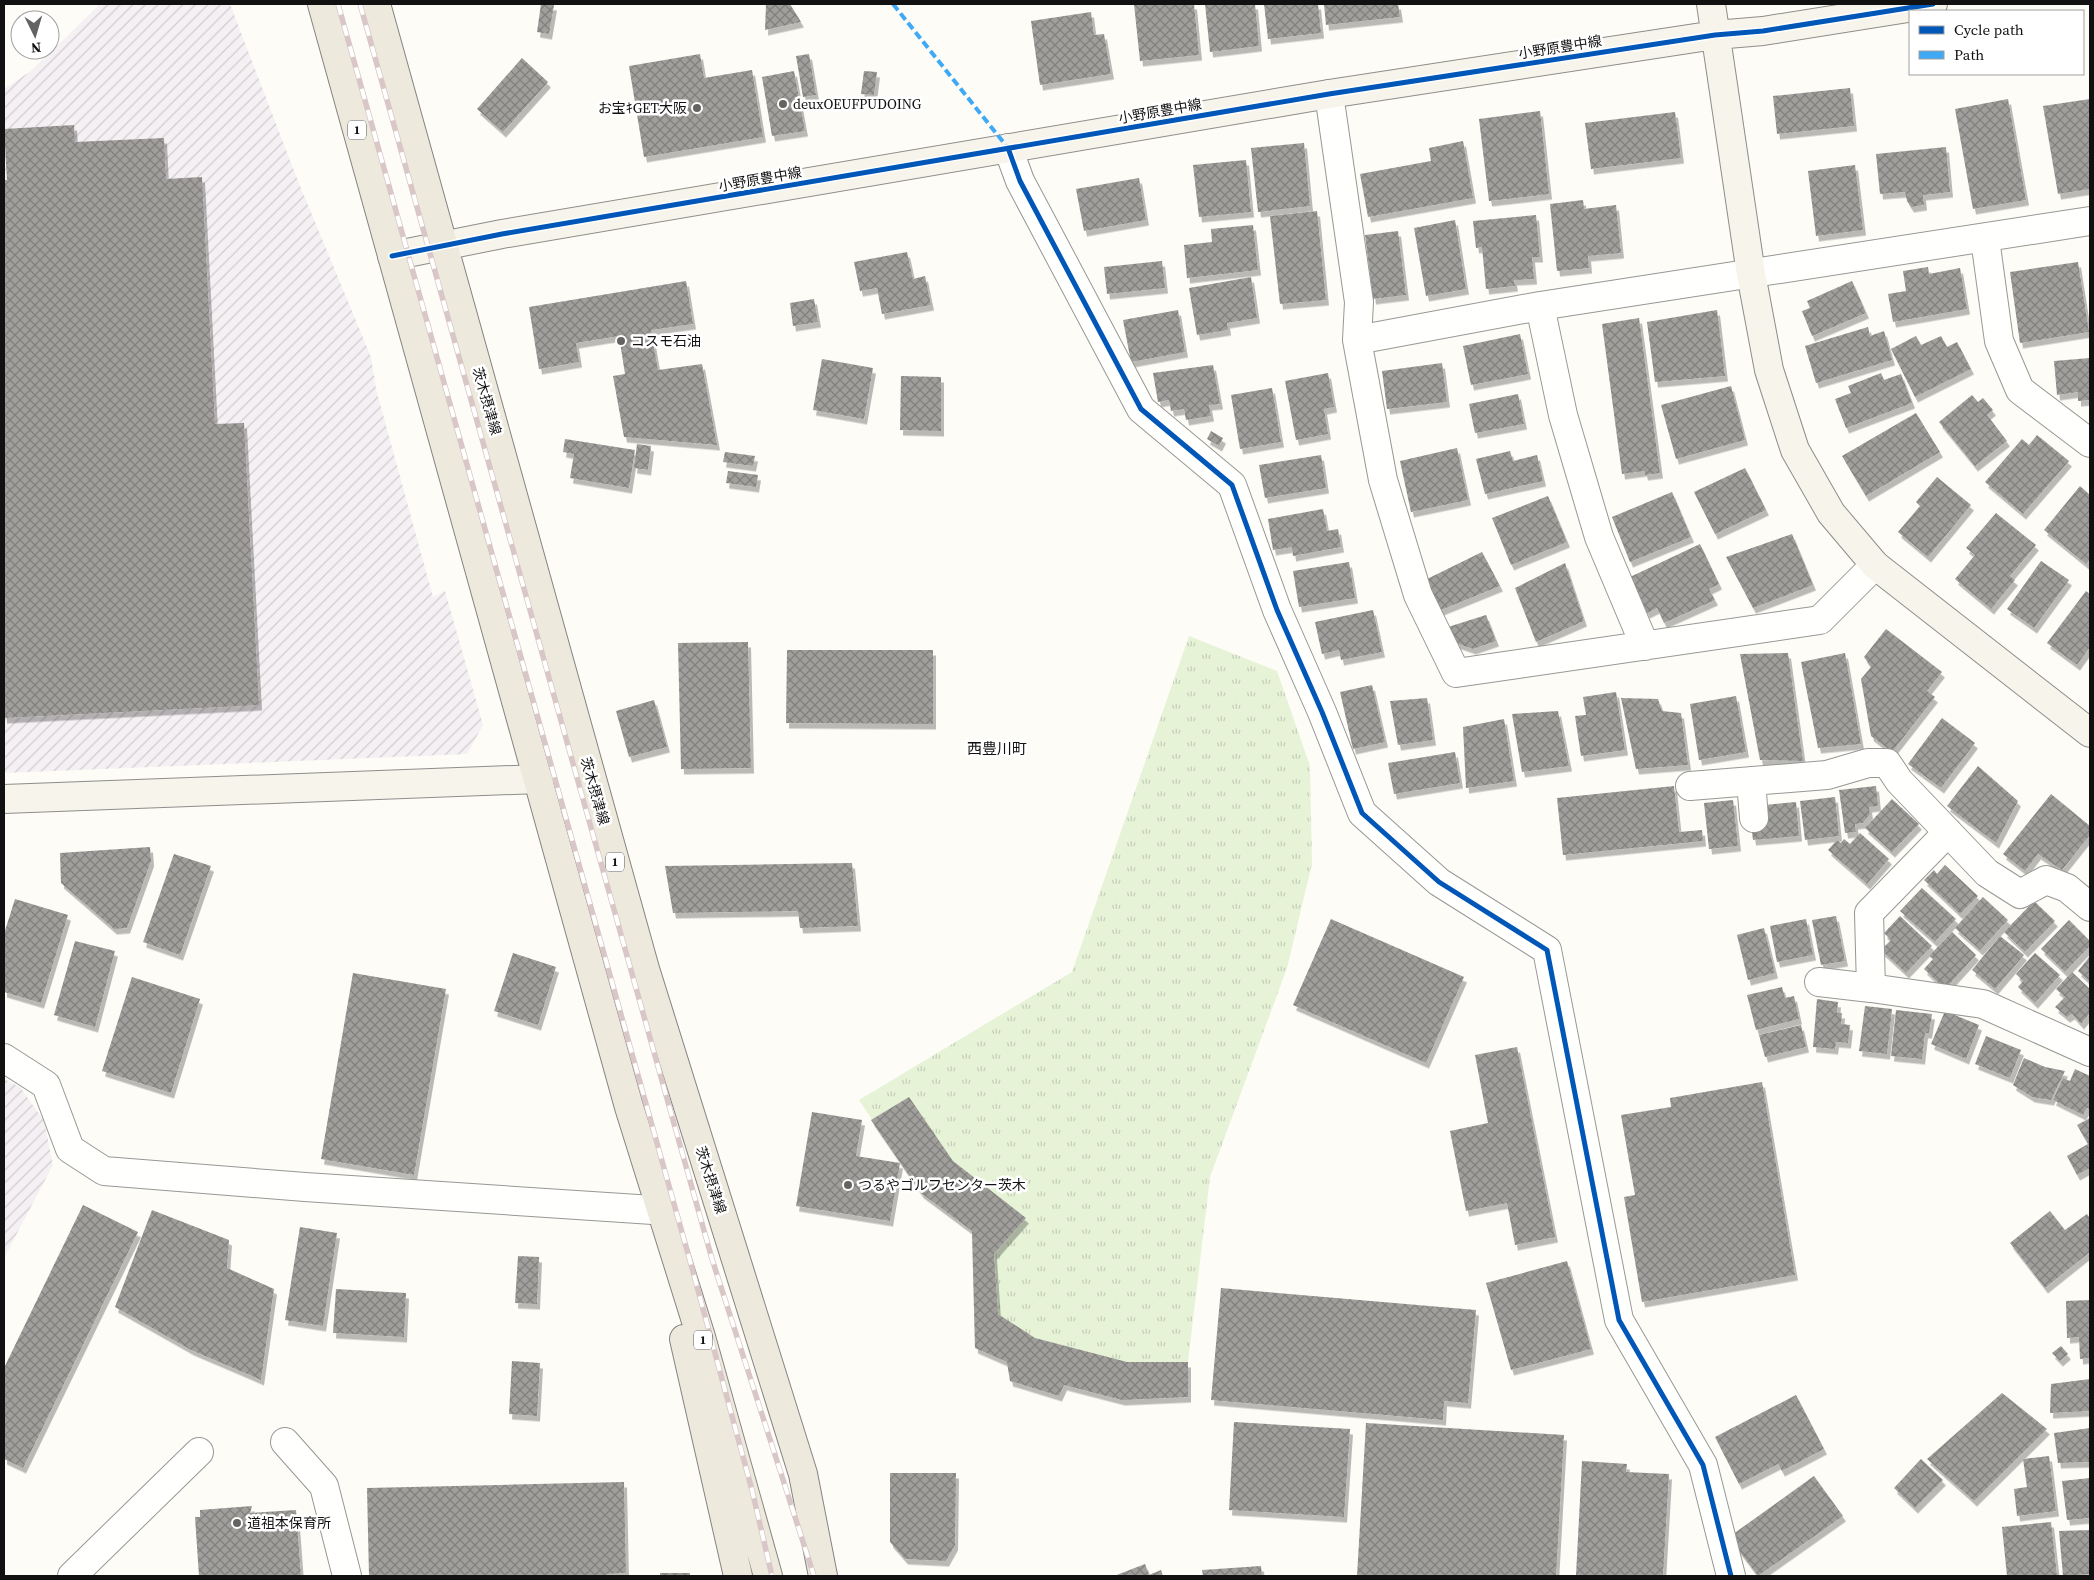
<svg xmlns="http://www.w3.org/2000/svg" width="2094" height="1580" font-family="'Source Serif 4','Noto Sans JP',serif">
<defs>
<pattern id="industrial-furrows" width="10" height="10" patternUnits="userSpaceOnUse" patternTransform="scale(1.25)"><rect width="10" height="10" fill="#f5f0f3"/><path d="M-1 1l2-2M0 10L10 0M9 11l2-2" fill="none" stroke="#d1cdcf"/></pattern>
<pattern id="grass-tufts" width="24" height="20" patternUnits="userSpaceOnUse" patternTransform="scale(1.25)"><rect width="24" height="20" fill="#e7f3d7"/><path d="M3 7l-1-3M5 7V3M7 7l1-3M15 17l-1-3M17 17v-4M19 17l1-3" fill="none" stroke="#c5cfb8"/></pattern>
<pattern id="building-cross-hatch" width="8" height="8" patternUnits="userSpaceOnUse" patternTransform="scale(1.25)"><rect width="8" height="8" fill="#a19f9c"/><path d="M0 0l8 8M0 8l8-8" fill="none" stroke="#82807e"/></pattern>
<filter id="shadow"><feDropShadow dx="3" dy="5.5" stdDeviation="0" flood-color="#0004"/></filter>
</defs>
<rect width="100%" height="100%" fill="#fdfcf7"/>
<path fill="url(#industrial-furrows)" d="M96,4H230L298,181L371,357L376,389L433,597L445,591L483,725L467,754L4,773V89L31,71L98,6Z
M4,1079L20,1087L44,1121L53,1165L4,1258Z"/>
<path fill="url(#grass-tufts)" d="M1189,636L1277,671L1310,766L1312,864L1287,968L1210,1177L1188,1362V1397L1122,1400L1064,1385L1059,1396L1010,1381L1007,1362L975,1348L972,1231L921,1193L859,1100L1072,972Z"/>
<path fill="url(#building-cross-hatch)" filter="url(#shadow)" d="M541,4L554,5L549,34L537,32Z
M766,4H790L801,22L765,30Z
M1134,4H1194L1199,55L1140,61Z
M1205,4H1255L1259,46L1210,52Z
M1264,4H1318L1321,33L1268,39Z
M1324,4H1398L1400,17L1326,25Z
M1091,12L1094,35L1104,34L1111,74L1040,85L1031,21Z
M700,54L704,78L752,70L763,137L644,157L629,66Z
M809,54L816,95L803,97L796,56Z
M522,58L548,82L503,132L477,109Z
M794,71L805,131L772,136L762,77Z
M864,71L877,72L874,95L861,94Z
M1850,88L1854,126L1777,134L1773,96Z
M2008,99L2026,200L1973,209L1955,109Z
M2090,99V189L2058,194L2043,106Z
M1540,111L1549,194L1489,201L1479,119Z
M1675,112L1681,158L1591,169L1585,123Z
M74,125L75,142L164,138L166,179L202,177L215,424L244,423L259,705L4,718V180H7L4,129Z
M1463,141L1473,198L1368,217L1360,174L1431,161L1429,148Z
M1304,143L1310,206L1258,212L1251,148Z
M1946,147L1950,192L1923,195L1924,205L1911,207L1907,201L1905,192L1880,194L1876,154Z
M1246,160L1251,212L1199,217L1193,165Z
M1855,165L1863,230L1816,236L1808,171Z
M1139,178L1146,220L1084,231L1076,189Z
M1583,200L1584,209L1616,205L1621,253L1588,256L1589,268L1557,271L1550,204Z
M1317,211L1326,300L1280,304L1270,216Z
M1536,215L1540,257H1532L1534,279L1514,280L1515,286L1486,289L1482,247L1476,248L1473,221Z
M1455,220L1466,289L1426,296L1414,228Z
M1253,225L1258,270L1187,278L1184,245L1212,242L1211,229Z
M1398,231L1406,295L1373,299L1365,235Z
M907,252L913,279L925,276L931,305L882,314L877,288L860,291L854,262Z
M1162,261L1165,288L1107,294L1104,267Z
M2078,262L2089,332L2020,343L2010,272Z
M1928,267L1929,274L1960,268L1967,309L1893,322L1888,294L1906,291L1903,271Z
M1251,277L1257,318L1227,323L1228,330L1197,335L1189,288Z
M686,281L693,324L651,330L658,370L702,364L717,445L624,437L613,376L625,374L619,336L576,343L579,362L539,369L529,307Z
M1852,281L1866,313L1812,336L1802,311L1810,308L1807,301Z
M814,299L818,322L793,326L790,303Z
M1178,310L1185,352L1131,362L1123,320Z
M1717,310L1725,376L1655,382L1647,322Z
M1639,318L1660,473L1645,475L1644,471L1622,474L1602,324Z
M1868,327L1870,336L1884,331L1892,360L1816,383L1805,346Z
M1520,334L1528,374L1471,385L1463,346Z
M1916,336L1921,345L1941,336L1947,347L1957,342L1971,369L1915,397L1891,349Z
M2090,358V400L2078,401V392L2057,395L2054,361Z
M822,359L873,368L864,419L813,410Z
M1442,363L1447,402L1387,409L1382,371Z
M1213,365L1220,404L1209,405L1211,416L1186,420L1184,409L1171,411L1169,400L1158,402L1153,373Z
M1328,373L1334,407L1324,409L1328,434L1296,440L1285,381Z
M1881,373L1884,380L1901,374L1912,403L1846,428L1835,399L1851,393L1848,386Z
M901,376L941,377V431L900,430Z
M1731,386L1745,440L1676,459L1661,405Z
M1272,388L1281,442L1240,449L1231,395Z
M1518,394L1524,424L1475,433L1469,404Z
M1972,395L1978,402L1983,398L1993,410L1987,415L2007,441L1975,466L1939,422Z
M1916,413L1940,452L1866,496L1842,456Z
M1211,431L1223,438L1219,446L1207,439Z
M2037,435L2069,461L2023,514L1985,482L2022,439L2029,445Z
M565,439L635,450L629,488L570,478L574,454L563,452Z
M637,444L651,446L648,470L634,468Z
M1457,448L1468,500L1411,512L1400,461Z
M1510,451L1513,461L1537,455L1543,481L1485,494L1476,459Z
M725,452L755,456L753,466L723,462Z
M1321,455L1326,488L1265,498L1259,465Z
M1745,468L1766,510L1715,534L1694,492Z
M728,471L758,475L756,487L726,483Z
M1937,477L1971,505L1928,557L1898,532L1920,506L1916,502Z
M2080,486L2090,495V559L2086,564L2044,530Z
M1672,492L1691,537L1630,562L1612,517Z
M1548,496L1567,542L1511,565L1492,518Z
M1323,509L1327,531L1338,529L1341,547L1293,556L1292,547L1273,550L1268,519Z
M1996,513L2036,545L2010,576L2015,580L1991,609L1955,579L1975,555L1966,548Z
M1792,534L1813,585L1753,608L1726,557Z
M1700,544L1719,584L1709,589L1715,600L1664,623L1657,608L1647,613L1630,577Z
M1482,552L1500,586L1441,610L1425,580Z
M2041,561L2069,580L2034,628L2007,609Z
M1349,562L1355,598L1299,607L1293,571Z
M1565,563L1584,621L1536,642L1515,588Z
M2086,591L2090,594V647L2077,665L2047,643Z
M1373,610L1382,652L1341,660L1339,650L1322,654L1315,622Z
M1486,615L1496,641L1473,649L1453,642L1448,627Z
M1886,629L1942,672L1927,691L1935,697L1892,752L1871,736L1861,679L1871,667L1864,657Z
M748,642L751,768L681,769L678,643Z
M787,650H933V724L786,723Z
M1788,653L1803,761L1760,760L1740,654Z
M1845,653L1861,744L1818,748L1801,662Z
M1372,685L1385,742L1353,749L1340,692Z
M1616,692L1625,750L1581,756L1575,716L1586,715L1583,697Z
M1736,696L1746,752L1699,760L1690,704Z
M1427,698L1433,740L1398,745L1390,701Z
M1621,698L1658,699L1662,711L1681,713L1688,765L1636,769Z
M654,700L667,747L629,757L616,711Z
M1558,711L1569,766L1522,772L1512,714Z
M1942,718L1975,743L1941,788L1908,764Z
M1504,719L1514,781L1466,788L1463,727Z
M1455,752L1460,783L1394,794L1388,763Z
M1978,766L2018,801L1996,843L1947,806Z
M1674,786L1679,832L1702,830L1703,841L1563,855L1557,798Z
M1876,786L1878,806L1869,807L1870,814L1863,823L1855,824L1856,832L1845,833L1839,790Z
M2051,794L2090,826V835L2062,870L2038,854L2025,871L2003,854Z
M1835,797L1839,836L1805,840L1800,801Z
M1892,799L1919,824L1892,852L1865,828Z
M1733,800L1738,846L1709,849L1704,803Z
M1796,802L1799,836L1753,840L1751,825L1764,805Z
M1860,833L1889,859L1867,884L1828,850L1837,840L1841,843L1844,839L1850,844Z
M150,847L151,861L127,928L114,929L61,883L60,853Z
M174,854L211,866L180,955L143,942Z
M852,863L858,926L800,928L798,911L673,913L665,866Z
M1945,865L1978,896L1960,914L1924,880L1934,870L1937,874Z
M1922,888L1956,919L1935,942L1900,911Z
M1983,897L2008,920L1980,950L1955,928Z
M15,899L68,915L41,1003L4,992V934Z
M2034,901L2055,921L2025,952L2004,932Z
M1836,916L1845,961L1821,965L1812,920Z
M1900,916L1932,946L1906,973L1881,950L1891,940L1884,933Z
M1331,919L1464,977L1426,1063L1293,1005Z
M1806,919L1813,955L1777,962L1770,926Z
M2069,920L2090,941V946L2065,972L2041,949Z
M1764,928L1775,973L1748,980L1737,935Z
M1952,932L1976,955L1945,989L1924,969L1933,959L1929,956Z
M2000,936L2024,955L1995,989L1972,970Z
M75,941L115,951L95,1027L54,1015Z
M513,953L556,967L538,1025L494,1011Z
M2035,953L2060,975L2035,1003L2018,987L2023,981L2016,974Z
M2090,956V982L2078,971Z
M2072,972L2090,989V1013L2081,1024L2072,1014L2067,1017L2055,1007L2065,997L2056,989Z
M353,973L446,989L414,1175L321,1159Z
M132,977L200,999L171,1093L102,1071Z
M1782,987L1785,998L1794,996L1799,1019L1756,1030L1747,995Z
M1817,999L1838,1002L1837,1013H1842L1841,1024L1850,1025L1848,1043L1836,1042L1835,1049L1813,1047Z
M1865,1006L1892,1009L1887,1054L1859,1051Z
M1896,1010L1932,1014L1929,1033H1925L1922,1059L1891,1056Z
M1945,1011L1979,1025L1966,1059L1931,1044Z
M1801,1025L1806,1047L1765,1057L1759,1035Z
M1986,1036L2021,1050L2010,1078L1975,1064Z
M1517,1047L1555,1237L1515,1245L1507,1203L1466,1211L1450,1131L1488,1123L1475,1055Z
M2024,1058L2045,1067L2065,1071L2051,1100L2032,1097L2013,1085Z
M2075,1069L2090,1076V1109L2087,1108L2083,1115L2053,1100L2063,1078L2070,1081Z
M1762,1082L1795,1275L1642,1302L1624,1197L1635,1195L1621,1115L1671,1107L1670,1098Z
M909,1097L953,1161L1026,1218L994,1254L998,1314L1035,1338L1127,1362H1188V1397L1122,1400L1064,1385L1059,1396L1010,1381L1007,1362L975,1348L972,1231L921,1193L871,1120Z
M812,1112L862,1120L856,1156L900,1163L890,1221L796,1206Z
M2090,1118V1168L2077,1175L2067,1156L2088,1144L2077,1125Z
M83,1205L138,1232L23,1468L4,1459V1368Z
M152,1210L229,1240L227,1268L274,1289L261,1380L191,1350L115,1307Z
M2050,1211L2065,1230L2087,1214L2090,1218V1252L2045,1288L2010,1243Z
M300,1227L337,1233L323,1326L285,1320Z
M518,1256L539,1257L537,1304L515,1303Z
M1567,1261L1591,1349L1511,1370L1486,1283Z
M1221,1288L1476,1310L1468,1403L1444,1401L1443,1420L1211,1400Z
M336,1289L406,1293L404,1337L333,1333Z
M2090,1300V1358L2080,1359L2079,1337L2067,1338L2066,1301Z
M2061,1346L2068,1354L2060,1361L2052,1353Z
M512,1361L540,1363L537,1416L509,1414Z
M2090,1379V1411L2050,1413L2051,1384Z
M2002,1393L2047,1429L1974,1501L1927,1459Z
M1796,1395L1824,1449L1782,1471L1778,1464L1739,1484L1715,1437Z
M1234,1422L1350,1429L1344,1517L1229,1510Z
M1366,1423L1564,1435L1556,1576H1357Z
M2090,1428V1462L2058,1463L2054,1433Z
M2049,1456L2056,1511L2017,1516L2014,1489L2027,1487L2023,1459Z
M1921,1459L1943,1480L1915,1508L1894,1488Z
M1582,1461L1627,1464L1626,1472L1669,1474L1663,1576L1576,1575Z
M890,1473H956L955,1545L946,1561L905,1559L890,1542Z
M1814,1476L1843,1516L1758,1576L1729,1537Z
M2090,1478V1518L2067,1520L2062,1481Z
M624,1482L626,1573L606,1574V1576H369L367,1488Z
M252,1506L250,1513L296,1510L301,1576H199L195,1517H200V1510Z
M2051,1522L2057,1576H2007L2002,1527Z
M2090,1530V1574L2063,1576L2059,1531Z
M1145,1564L1149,1575L1161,1570L1163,1576H1114Z
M1261,1566L1262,1576H1203L1202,1570Z
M660,1573H690V1576H660Z"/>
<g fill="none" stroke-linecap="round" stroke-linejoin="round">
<defs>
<path id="street" d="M1329,94L1359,302L1357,340L1383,480L1418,595L1456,673L1820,620L1875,565
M1008,148L1020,181L1141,409L1232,485L1277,610L1322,712L1362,813L1439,882L1547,950L1619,1320L1703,1465L1731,1576
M1985,239L1999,341L2020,390L2090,443
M1540,306L1563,415L1599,537L1645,646
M1357,340L1540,306L2090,221
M1751,781L1754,818
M1690,786L1827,775L1868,763H1887L1899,781L1987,873L2020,894L2046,880L2067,888L2090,907
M1819,982L1871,988L1869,913L1948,832
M1871,988L1983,1004L2090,1052
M4,1058L46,1085L70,1149L104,1171L305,1187L653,1210
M285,1442L324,1486L347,1576
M72,1576L199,1452"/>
<path id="secondary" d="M1711,4L1751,274L1769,370L1795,450L1831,513L1875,565L2090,733
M392,256L502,234L1329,94L1715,35L1763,31L1933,4
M4,799L539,779"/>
<path id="primary" d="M322,4L629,1107L701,1337L768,1576
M376,4L645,969L803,1474L823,1576
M684,1339L738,1576"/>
</defs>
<use href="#street" stroke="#979795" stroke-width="30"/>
<use href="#secondary" stroke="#8e8d8b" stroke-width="30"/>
<use href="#primary" stroke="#858482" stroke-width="30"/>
<use href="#street" stroke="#fffffe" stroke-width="28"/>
<use href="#secondary" stroke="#f6f4eb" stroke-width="28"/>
<use href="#primary" stroke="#ede9dc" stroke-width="28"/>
<defs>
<path id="rail" d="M338,4L692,1268L752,1490L772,1576
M360,4L712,1259L814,1576"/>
</defs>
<use href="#rail" stroke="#d9c6c7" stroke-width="5.5"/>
<use href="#rail" stroke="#fff" stroke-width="4" stroke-dasharray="11" stroke-linecap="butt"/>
<path stroke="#3fa9f5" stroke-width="4" stroke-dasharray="8 4" stroke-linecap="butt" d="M893,4L1008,148"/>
<defs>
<path id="cycleway" d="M1008,148L1020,181L1141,409L1232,485L1277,610L1322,712L1362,813L1439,882L1547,950L1619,1320L1703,1465L1731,1576
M392,256L502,234L1329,94L1715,35L1763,31L1933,4"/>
</defs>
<use href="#cycleway" stroke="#fff" stroke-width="8"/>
<use href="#cycleway" stroke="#0057b8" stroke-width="5"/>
</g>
<g fill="#646362" stroke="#fff" stroke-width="2">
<circle cx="783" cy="104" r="5"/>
<circle cx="697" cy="108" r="5"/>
<circle cx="621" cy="341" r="5"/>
<circle cx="848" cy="1185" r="5"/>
<circle cx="237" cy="1523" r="5"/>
</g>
<g text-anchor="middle" stroke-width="5" stroke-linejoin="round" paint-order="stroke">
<g fill="#fff" stroke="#585858" stroke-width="1">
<rect x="348" y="120.5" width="18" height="19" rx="4"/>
<rect x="606" y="852.5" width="18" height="19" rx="4"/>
<rect x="694" y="1330.5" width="18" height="19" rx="4"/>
</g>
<g font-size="12" font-weight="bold" fill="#111">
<text x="357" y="134">1</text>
<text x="615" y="866">1</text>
<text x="703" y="1344">1</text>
</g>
<g font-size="14" fill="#111" stroke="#fff">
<text transform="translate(1560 47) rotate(-9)" y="5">小野原豊中線</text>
<text transform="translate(1160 111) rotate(-10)" y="5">小野原豊中線</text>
<text transform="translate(760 179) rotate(-10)" y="5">小野原豊中線</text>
<text transform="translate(487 401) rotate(74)" y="5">茨木摂津線</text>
<text transform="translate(595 791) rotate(74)" y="5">茨木摂津線</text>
<text transform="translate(711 1180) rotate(72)" y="5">茨木摂津線</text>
</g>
<g font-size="14" fill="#111" stroke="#fff" text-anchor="start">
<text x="793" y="109">deuxOEUFPUDOING</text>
<text x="687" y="113" text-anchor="end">お宝ｷGET大阪</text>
<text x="631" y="346">コスモ石油</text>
<text x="858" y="1190">つるやゴルフセンター茨木</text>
<text x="247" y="1528">道祖本保育所</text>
</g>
<g font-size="15" fill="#111" stroke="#fff">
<text x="997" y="754">西豊川町</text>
</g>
</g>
<rect width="2094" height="1580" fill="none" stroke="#111111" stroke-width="10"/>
<rect x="1909" y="10" width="175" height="65" fill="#ffffff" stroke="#a0a0a0"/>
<rect x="1919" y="26" width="25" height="8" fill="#0057b8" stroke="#a0a0a0"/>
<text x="1954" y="35" font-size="15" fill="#111111">Cycle path</text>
<rect x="1919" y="51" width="25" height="8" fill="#3fa9f5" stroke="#a0a0a0"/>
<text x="1954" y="60" font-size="15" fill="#111111">Path</text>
<g transform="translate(35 35) rotate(175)"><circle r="24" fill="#ffffff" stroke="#a0a0a0"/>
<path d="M0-4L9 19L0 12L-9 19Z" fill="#646362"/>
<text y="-8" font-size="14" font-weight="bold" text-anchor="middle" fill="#111111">N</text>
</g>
</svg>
